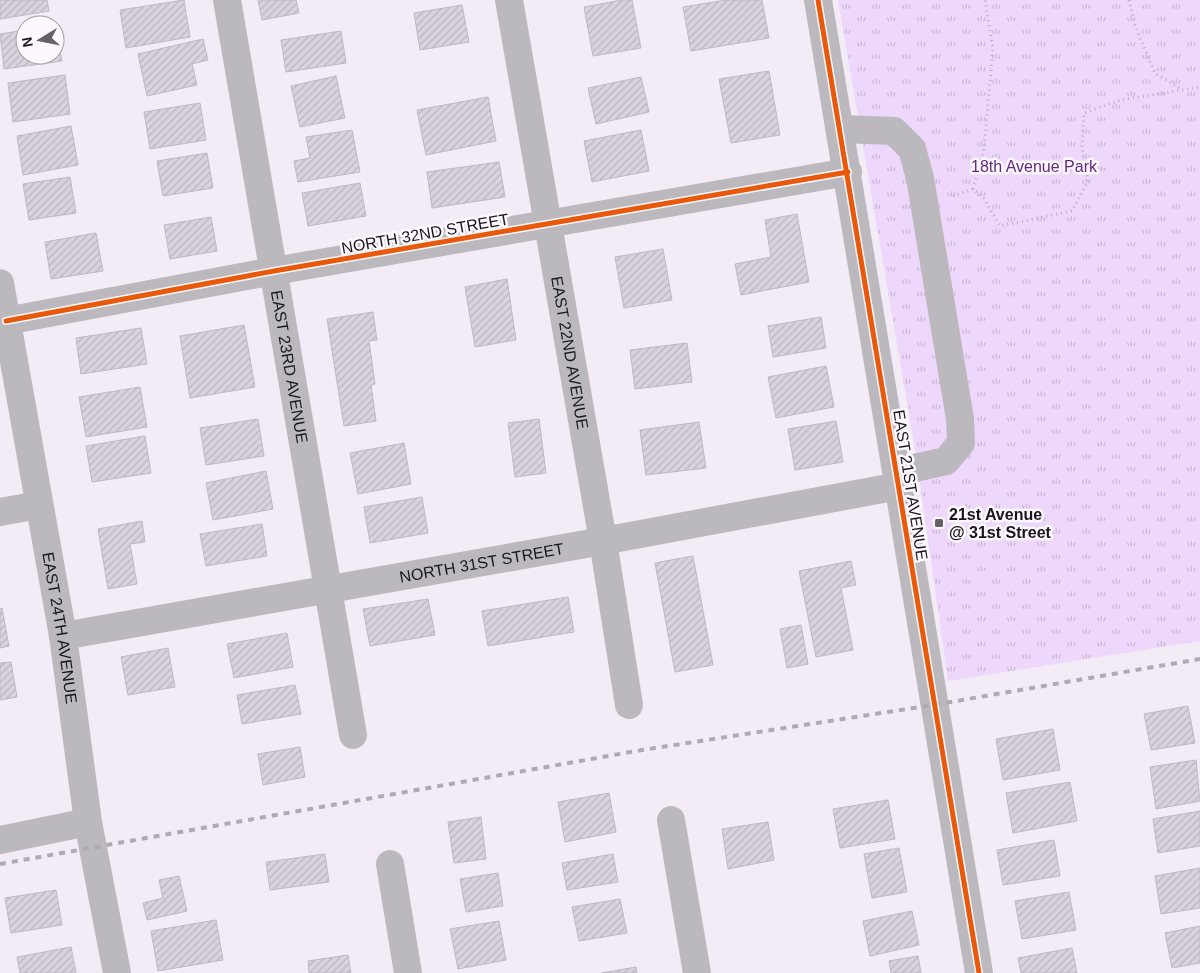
<svg xmlns="http://www.w3.org/2000/svg" width="1200" height="973" font-family="Arial,sans-serif">
<defs>
<pattern id="park-tufts" width="24" height="20" patternUnits="userSpaceOnUse" patternTransform="scale(1.25)"><rect width="24" height="20" fill="#edd7fa"/><path d="M3 7l-1-3M5 7V3M7 7l1-3M15 17l-1-3M17 17v-4M19 17l1-3" fill="none" stroke="#cbb8d6"/></pattern>
<pattern id="building-hatch" width="6" height="6" patternUnits="userSpaceOnUse" patternTransform="scale(1.25)"><rect width="6" height="6" fill="#d9d3dd"/><path d="M-1 1l2-2M0 6l6-6M5 7l2-2" fill="none" stroke="#bab4bd"/></pattern>
</defs>
<rect width="100%" height="100%" fill="#f3ecf7"/>
<path fill="url(#park-tufts)" d="M838,0H1200V641L948,681L916,455Z"/>
<path fill="url(#building-hatch)" stroke="#beb8c1" d="M0,0H47L49,11L0,19Z
M184,0L190,37L126,48L120,10Z
M258,0H296L299,13L262,20Z
M622,0H632L641,48L593,56L584,7Z
M726,0H762L769,38L691,51L683,7Z
M462,5L469,42L420,50L414,13Z
M55,26L62,61L4,69L0,34L25,30V55H55Z
M341,31L346,63L286,72L281,40Z
M203,39L208,60L192,64L197,85L147,96L138,54Z
M769,71L780,135L731,143L719,79Z
M65,75L70,114L13,122L8,83Z
M336,76L345,118L300,127L291,86Z
M641,77L649,112L596,124L588,88Z
M488,97L496,141L426,155L417,110Z
M200,103L206,140L150,149L144,112Z
M71,126L78,165L23,175L17,136Z
M352,130L360,172L298,182L294,161L310,158L306,137Z
M641,130L649,171L592,182L584,141Z
M207,153L213,188L163,196L157,161Z
M499,162L505,197L432,208L427,172Z
M70,177L76,213L29,220L23,184Z
M360,183L366,216L308,226L302,193Z
M797,214L809,282L741,295L735,264L771,257L765,220Z
M211,217L217,251L170,259L164,225Z
M96,233L103,271L51,279L45,242Z
M663,249L672,300L624,308L615,257Z
M507,279L516,340L475,347L465,287Z
M373,312L377,340L369,341L375,384L371,385L376,421L344,426L327,319Z
M821,317L826,348L773,357L768,326Z
M244,325L255,387L190,398L180,336Z
M141,328L147,364L81,374L76,338Z
M687,343L692,382L635,389L630,350Z
M826,366L834,407L776,418L768,377Z
M140,387L147,427L86,437L79,397Z
M258,419L264,456L206,465L200,428Z
M539,419L546,473L515,477L508,423Z
M836,421L843,462L795,470L788,429Z
M699,422L706,468L646,475L640,430Z
M145,436L151,473L92,482L86,446Z
M404,443L411,484L358,494L350,453Z
M266,471L273,509L213,520L206,483Z
M422,497L428,533L370,543L364,507Z
M142,521L145,542L130,544L137,584L108,589L98,529Z
M262,524L267,556L206,566L200,534Z
M693,556L713,665L675,672L655,563Z
M851,561L856,585L841,588L853,650L816,657L799,571Z
M568,597L574,632L488,646L482,611Z
M428,599L435,635L370,646L363,609Z
M2,608L9,646L0,648V609Z
M801,625L808,664L787,668L780,629Z
M287,633L293,667L234,678L227,644Z
M168,648L175,687L128,695L121,657Z
M11,662L17,697L0,700V663Z
M295,685L301,714L242,724L237,695Z
M1188,706L1195,743L1151,750L1144,714Z
M1053,729L1060,770L1003,780L996,739Z
M300,747L305,777L263,785L258,754Z
M1196,760L1200,801L1156,809L1150,767Z
M1070,782L1077,821L1013,833L1006,793Z
M609,793L616,832L565,842L558,802Z
M888,800L895,839L840,848L833,809Z
M1200,811V846L1158,853L1153,819Z
M481,817L486,859L454,863L448,822Z
M768,822L774,860L728,869L722,829Z
M1054,840L1060,876L1003,885L997,850Z
M899,848L907,892L872,898L864,854Z
M325,854L329,882L270,890L266,862Z
M613,854L618,882L567,890L562,863Z
M1200,868V908L1161,914L1155,876Z
M498,873L503,906L466,912L460,879Z
M179,876L187,911L147,920L143,903L163,898L159,880Z
M56,890L62,925L11,933L5,898Z
M1069,892L1076,930L1022,939L1015,901Z
M620,899L627,933L579,941L572,907Z
M912,911L919,945L870,956L863,921Z
M216,920L223,960L158,971L151,931Z
M499,921L506,960L458,969L450,929Z
M1200,926V963L1172,968L1165,933Z
M71,947L76,973H20L17,957Z
M1072,948L1077,973H1021L1018,958Z
M348,955L351,973H309L308,961Z
M918,956L921,973H891L889,961Z
M636,967L637,973H601Z"/>
<g fill="none" stroke-linecap="round" stroke-linejoin="round">
<path stroke="#b5b0b7" stroke-width="3" stroke-dasharray="1 4" stroke-linecap="butt" d="M1129,0L1135,26L1155,73L1181,89
M973,189L984,149L993,48L985,0
M953,196L973,189L983,197L1000,226L1072,211L1088,181L1082,146L1084,113L1121,100L1200,87"/>
<g stroke="#bcb9be" stroke-width="28">
<path id="s1" d="M227,0L353,735"/>
<path id="s2" d="M509,0L603,541L629,705"/>
<path d="M818,0C873,324 923,649 979,973"/>
<path d="M840,129L894,131L912,149L920,178L960,419L961,443L946,461L897,472"/>
<path id="s3" d="M0,283L63,636L88,822L117,973"/>
<path d="M6,321L274,271L848,172"/>
<path d="M0,512L39,505"/>
<path id="s4" d="M63,636L603,541L899,486"/>
<path d="M671,820L697,973"/>
<path d="M0,840L88,822"/>
<path d="M390,864L408,973"/>
</g>
<path stroke="#adaab0" stroke-width="4" stroke-dasharray="6 6" stroke-linecap="butt" d="M0,864L642,750L933,705L1200,659"/>
<defs>
<path id="cycleway" d="M818,0C873,324 923,649 979,973
M6,321L274,271L848,172"/>
</defs>
<use href="#cycleway" stroke="#fcf8fe" stroke-width="8"/>
<use href="#cycleway" stroke="#e8590c" stroke-width="5"/>
</g>
<rect fill="#67606a" stroke="#fcf8fe" stroke-width="2" x="934" y="518" width="10" height="10" rx="2.5"/>
<g text-anchor="middle" stroke-width="5" stroke-linejoin="round" paint-order="stroke">
<g font-size="16" fill="#5f2a7a" stroke="#fcf8fe">
<text x="1034" y="172">18th Avenue Park</text>
</g>
<g font-size="16" fill="#1b151e" stroke="#fcf8fe">
<text transform="translate(425 233) rotate(-10)" y="6">NORTH 32ND STREET</text>
<text dy="6" stroke="none"><textPath href="#s2" startOffset="358">EAST 22ND AVENUE</textPath></text>
<text dy="6" stroke="none"><textPath href="#s1" startOffset="372">EAST 23RD AVENUE</textPath></text>
<text transform="translate(911 485) rotate(81)" y="6">EAST 21ST AVENUE</text>
<text dy="6" stroke="none"><textPath href="#s4" startOffset="425">NORTH 31ST STREET</textPath></text>
<text dy="6" stroke="none"><textPath href="#s3" startOffset="350">EAST 24TH AVENUE</textPath></text>
</g>
<g font-size="16" font-weight="bold" fill="#1b151e" stroke="#fcf8fe" text-anchor="start">
<text x="949" y="520">21st Avenue<tspan x="949" dy="18">@ 31st Street</tspan></text>
</g>
</g>
<g transform="translate(40 40) rotate(260)"><circle r="24" fill="#fcf8fe" stroke="#a29da4"/>
<path d="M0-4L9 19L0 12L-9 19Z" fill="#67606a"/>
<text y="-8" font-size="14" font-weight="bold" text-anchor="middle" fill="#1b151e">N</text>
</g>
</svg>
